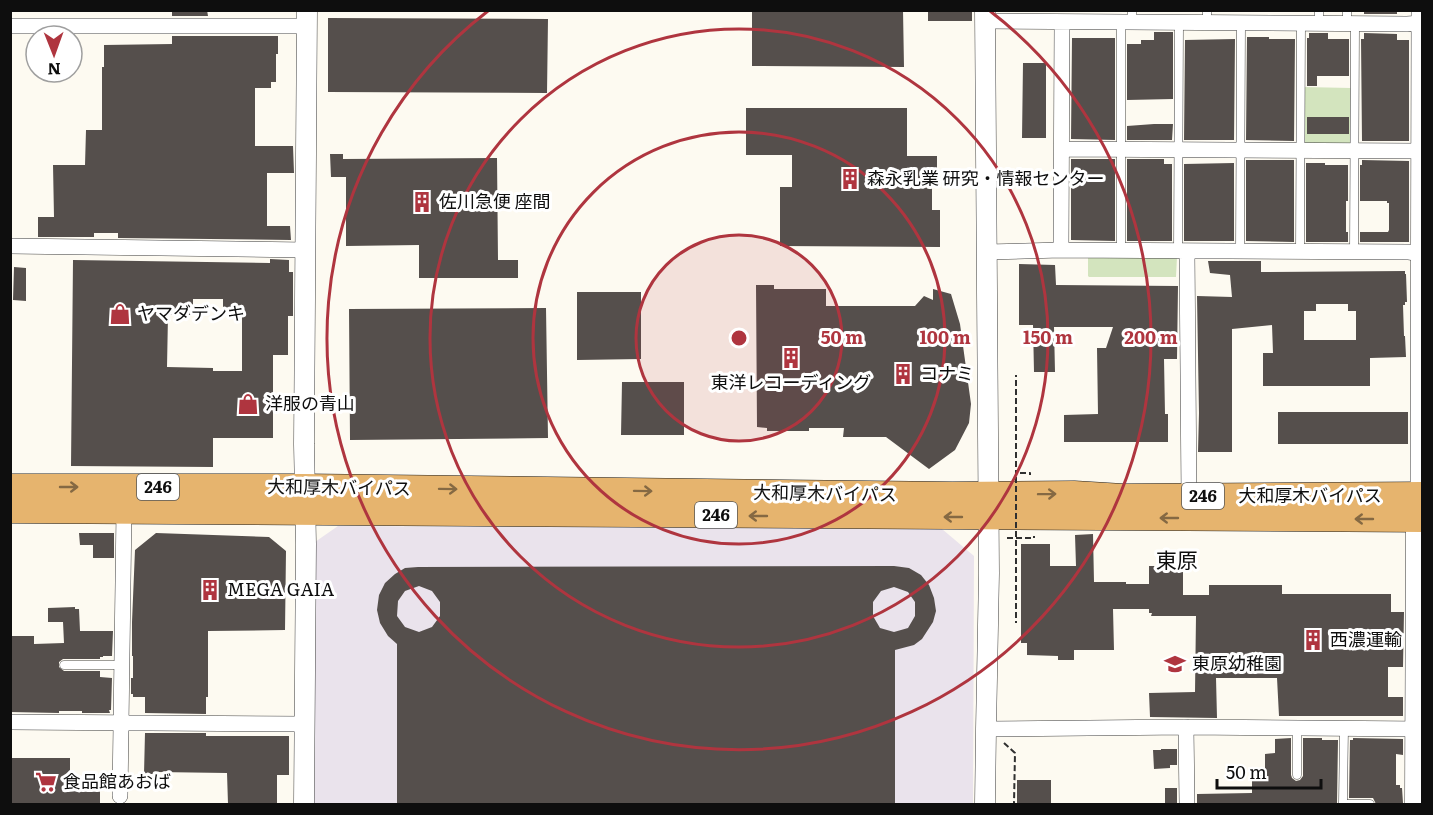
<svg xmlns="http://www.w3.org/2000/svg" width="1433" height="815" font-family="Literata,'Noto Sans JP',serif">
<rect width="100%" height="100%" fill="#fdfaf1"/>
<path fill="#eae3ec" d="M338,526L942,529L974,556L973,804H314L315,542Z"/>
<path fill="#d3e4be" d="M1303,87L1351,88V143L1349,146L1303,143Z
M1177,257L1176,277H1089L1088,276V258Z"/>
<path fill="#554f4c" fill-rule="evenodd" d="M172,10H207L208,16H172Z
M752,10H903L904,67L752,66Z
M928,10H972V21H928Z
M1364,10H1397V14H1364Z
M328,18L548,19L547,93L328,92Z
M1154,32H1173V99L1127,100V44H1141V40H1154Z
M1309,33H1328V39H1349V76H1317V86H1307V38H1309Z
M1364,33L1397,34V40H1409V141H1362L1361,39H1364Z
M172,36H278V54H276V82H271V88H255V146H293L294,173H267V226H290L291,240L118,238V233H94V237H38V217H54L53,165H85L86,130H102V67H104V45L172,44Z
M1247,37H1269V39H1295L1294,141L1246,140Z
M1072,38H1115V140L1071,139Z
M1235,39L1234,140H1184L1185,40Z
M1023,63H1046V138H1022Z
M746,108H907V156H937V170H932V210H940V247L780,246V187H792V155H746Z
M1307,117H1349V134H1307Z
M1154,124H1173L1172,140H1127V126Z
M330,154H343V159L497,158L498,260H518V278H419V245L346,246V177H331Z
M1071,159H1115V241L1071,240Z
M1127,159H1164V164H1172V241H1127Z
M1246,160H1294V242L1246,241Z
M1362,160L1409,161V242H1360V232H1388L1389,230V203H1387V201H1360V165H1362Z
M1234,163V241H1184V164Z
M1306,163H1325V165H1348V201H1346V232H1348V242H1306Z
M270,259L289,260V272H293V316H288V355H273V438H213V467L71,466L73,260L270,263ZM193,299H223V314H242V371H213V368L167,367L168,315H193Z
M1208,261H1261V272L1405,271V274H1406L1407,302H1405V305H1403L1404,336H1405L1406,357L1370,358V386H1263V353H1273L1272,325L1232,329V452H1198L1199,413L1197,296L1232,297L1230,275L1210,273ZM1316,304H1348V311H1356V340H1304V311H1316Z
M1019,264L1055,265L1056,285L1178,286L1177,359H1164L1165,414H1168V442H1064V415L1098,414L1097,348H1106L1113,327H1054L1055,372H1034L1033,325H1019Z
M14,267L26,268V301L13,300Z
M756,285H774V289H826V306H915L924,296L933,300V289L951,294L960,324L971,404L969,423L955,450L929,469L886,437H843L844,428H809V431H767V428L757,427Z
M577,292H641V359L577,360Z
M546,308L548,438L350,440L349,309Z
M622,382H684V435H621Z
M1278,412H1408V444H1278Z
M79,533H114V558H93V545H80Z
M156,533L269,537L286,551L285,630L208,631V697H206V714L145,713V697H133V694H131V678H133V656H132V622L135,550Z
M1093,534L1094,582H1126V584H1149V566H1170V560H1172V551H1183V595H1209V585H1282V594H1391V612H1404L1403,667H1388V697H1403V716H1279L1277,678H1216L1217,718L1150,717L1149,693L1195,692L1196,616H1151L1152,613H1149V609H1113L1114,650H1074V660H1058V656L1027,655V643H1021V544H1050V566H1076L1075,535Z
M894,566L909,568L921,575L929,585L934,598L936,611L933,622L922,639L914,645L895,650V804H397V644L388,636L380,623L377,610L379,595L385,583L395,574L405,568L418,567ZM419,586L432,591L440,602V616L432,627L419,632L405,627L397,616L398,601L405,591ZM894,587L908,592L915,602V616L908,628L894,632L880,628L873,616V602L881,591Z
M75,607V609H79L80,631H113L112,656H103V657H100V659H63L59,662V667L64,671H100V677L112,678L111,710H109L110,713H82V711H59V713L10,712V636H34V644L64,643L63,622H48V608Z
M145,733H206V736H289V775H277V804H228L227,773L157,772V774H144Z
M1291,738V775L1292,778L1296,781L1300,780L1303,776V738H1322V740H1338L1337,803H1336V804H1197V794L1252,793V774H1256V772H1265V754L1275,753V739Z
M1353,738L1403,739V755L1396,754V785H1400V788H1402L1403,803L1376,804L1373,798H1349L1350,740H1353Z
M1161,749H1177V765H1170V768L1154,769L1153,750H1161Z
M10,758H70V777H82V787H100V804H10Z
M1017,780H1051V804H1017Z
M1165,788H1177V804H1165Z"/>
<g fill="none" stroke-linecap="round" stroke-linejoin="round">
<defs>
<path id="service" d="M1132,10V23
M1207,10V23
M1319,23V10
M1347,24V10
M1121,251V22
M1178,251L1179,23
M1240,251L1241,23
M1300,252L1301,23
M1354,252L1355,24
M64,665H122
M1344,728L1343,804H1370
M1297,775V728"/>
<path id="minor" d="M985,21L1407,24L1422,23
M10,26H307
M1062,149L1418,151
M10,246L305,250
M1061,250L1062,22
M1187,251L1189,496
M987,252L1061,250L1409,252L1422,254
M1418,495L1419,10
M10,722L305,724
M1186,727L1187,804
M986,729L1186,727L1422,729
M120,796L124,511"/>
<path id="tertiary" d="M304,804L306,544L304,444L307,10
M985,804L986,729L989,573L985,10
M1415,804L1416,519"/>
<path id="trunk" d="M10,487H305L952,495L1074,494L1123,497L1422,495
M10,510L1422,519"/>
</defs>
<use href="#service" stroke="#414141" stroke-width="9"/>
<use href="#minor" stroke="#414141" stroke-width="16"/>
<use href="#tertiary" stroke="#414141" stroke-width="21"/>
<use href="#trunk" stroke="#1f1f1f" stroke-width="27"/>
<path stroke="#303030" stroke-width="2" stroke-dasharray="6 3" stroke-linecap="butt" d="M1020,473H1030V475
M1016,476V375
M1007,538H1034V536
M1004,743L1015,753L1014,804"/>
<use href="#service" stroke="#fff" stroke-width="8"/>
<use href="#minor" stroke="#fff" stroke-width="15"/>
<use href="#tertiary" stroke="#fff" stroke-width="20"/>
<use href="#trunk" stroke="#e6b46e" stroke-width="26"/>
<path stroke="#303030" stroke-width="2" stroke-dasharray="6 3" stroke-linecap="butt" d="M1016,477V623"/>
</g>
<defs><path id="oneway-shaft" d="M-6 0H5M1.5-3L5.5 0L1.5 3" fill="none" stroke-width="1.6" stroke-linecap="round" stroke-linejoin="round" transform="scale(1.5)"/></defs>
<g stroke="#856943">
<use href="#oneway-shaft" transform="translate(69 487)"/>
<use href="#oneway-shaft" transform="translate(448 489) rotate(1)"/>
<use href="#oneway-shaft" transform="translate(643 491) rotate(1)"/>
<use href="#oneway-shaft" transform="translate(1047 494) rotate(-1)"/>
<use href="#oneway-shaft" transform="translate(758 516) rotate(-180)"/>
<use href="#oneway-shaft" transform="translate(953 517) rotate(-180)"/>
<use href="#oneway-shaft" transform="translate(1169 518) rotate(-180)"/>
<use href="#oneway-shaft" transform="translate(1364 519) rotate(-180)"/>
</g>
<circle cx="739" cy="338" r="103" fill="#af353f" fill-opacity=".12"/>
<g fill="none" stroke="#af353f" stroke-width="3">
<circle cx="739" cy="338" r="103"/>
<circle cx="739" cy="338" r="206"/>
<circle cx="739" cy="338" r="309"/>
<path d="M990 11A412 412 0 1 1 488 11"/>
</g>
<defs>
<symbol id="building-bare" viewBox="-9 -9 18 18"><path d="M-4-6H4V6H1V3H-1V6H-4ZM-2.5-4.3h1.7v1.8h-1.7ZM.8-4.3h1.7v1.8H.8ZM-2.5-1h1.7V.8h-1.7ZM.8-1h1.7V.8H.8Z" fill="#af353f" stroke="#fff" stroke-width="2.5" paint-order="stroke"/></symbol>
<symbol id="shop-bare" viewBox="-9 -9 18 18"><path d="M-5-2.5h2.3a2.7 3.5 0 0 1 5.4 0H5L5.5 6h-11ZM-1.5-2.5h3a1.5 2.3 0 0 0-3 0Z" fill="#af353f" stroke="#fff" stroke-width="2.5" paint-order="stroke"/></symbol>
<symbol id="school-bare" viewBox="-9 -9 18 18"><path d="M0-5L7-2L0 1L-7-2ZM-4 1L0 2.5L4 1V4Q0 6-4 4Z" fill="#af353f" stroke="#fff" stroke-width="2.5" paint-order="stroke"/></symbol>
<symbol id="supermarket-bare" viewBox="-9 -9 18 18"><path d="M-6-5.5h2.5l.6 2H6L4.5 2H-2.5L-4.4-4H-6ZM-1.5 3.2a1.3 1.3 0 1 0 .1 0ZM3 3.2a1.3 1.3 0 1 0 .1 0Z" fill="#af353f" stroke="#fff" stroke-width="2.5" paint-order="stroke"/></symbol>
</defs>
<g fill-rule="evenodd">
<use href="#building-bare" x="835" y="164" width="30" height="30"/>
<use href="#building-bare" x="407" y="187" width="30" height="30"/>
<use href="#shop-bare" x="105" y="299" width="30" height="30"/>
<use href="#building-bare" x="776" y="343" width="30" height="30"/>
<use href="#building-bare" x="888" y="359" width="30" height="30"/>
<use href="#shop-bare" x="233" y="389" width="30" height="30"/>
<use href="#building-bare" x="195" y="575" width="30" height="30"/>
<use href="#building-bare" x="1298" y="625" width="30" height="30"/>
<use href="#school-bare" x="1160" y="649" width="30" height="30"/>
<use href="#supermarket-bare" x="31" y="767" width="30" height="30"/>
</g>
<g text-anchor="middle" stroke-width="6" stroke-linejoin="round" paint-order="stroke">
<g fill="#fff" stroke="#565656" stroke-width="1.5">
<rect x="137" y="474" width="42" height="26" rx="4.5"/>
<rect x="1182" y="483" width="42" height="26" rx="4.5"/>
<rect x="695" y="502" width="42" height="26" rx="4.5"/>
</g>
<g font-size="16" font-weight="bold" fill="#0e0e0e">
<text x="158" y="493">246</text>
<text x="1203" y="502">246</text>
<text x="716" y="521">246</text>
</g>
<g font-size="18" fill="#0e0e0e" stroke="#fff" text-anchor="start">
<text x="867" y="185">森永乳業 研究・情報センター</text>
<text x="439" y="208">佐川急便 座間</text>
<text x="137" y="320">ヤマダデンキ</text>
<text x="920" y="380">コナミ</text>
<text x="791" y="389" text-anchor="middle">東洋レコーディング</text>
<text x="265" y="410">洋服の青山</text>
<text x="227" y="596">MEGA GAIA</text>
<text x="1330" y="646">西濃運輸</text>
<text x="1192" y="670">東原幼稚園</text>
<text x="63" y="788">食品館あおば</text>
</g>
<g font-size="18" fill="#0e0e0e" stroke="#fff">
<text transform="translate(339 488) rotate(1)" y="6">大和厚木バイパス</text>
<text transform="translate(825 494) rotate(1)" y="6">大和厚木バイパス</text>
<text x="1310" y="502">大和厚木バイパス</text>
</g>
<g font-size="21" fill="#0e0e0e" stroke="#fff">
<text x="1177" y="568">東原</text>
</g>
</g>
<circle cx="739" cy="338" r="9" fill="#af353f" stroke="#fff" stroke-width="3"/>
<g font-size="18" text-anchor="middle" font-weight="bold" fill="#af353f" stroke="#fff" stroke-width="6" stroke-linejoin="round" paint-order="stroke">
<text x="842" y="344">50 m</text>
<text x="945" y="344">100 m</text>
<text x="1048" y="344">150 m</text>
<text x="1151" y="344">200 m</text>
</g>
<rect width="1433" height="815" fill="none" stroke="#0e0e0e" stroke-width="24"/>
<g transform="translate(54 54) rotate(179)"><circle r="28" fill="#ffffff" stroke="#9f9f9f" stroke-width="1.5"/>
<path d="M0-4.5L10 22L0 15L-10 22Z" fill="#af353f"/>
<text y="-9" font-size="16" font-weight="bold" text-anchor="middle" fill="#0e0e0e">N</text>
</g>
<path d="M1217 779v9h104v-9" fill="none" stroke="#0e0e0e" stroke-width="3"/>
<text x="1226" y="779" font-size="18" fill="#0e0e0e" stroke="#ffffff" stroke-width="4.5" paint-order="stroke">50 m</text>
</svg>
